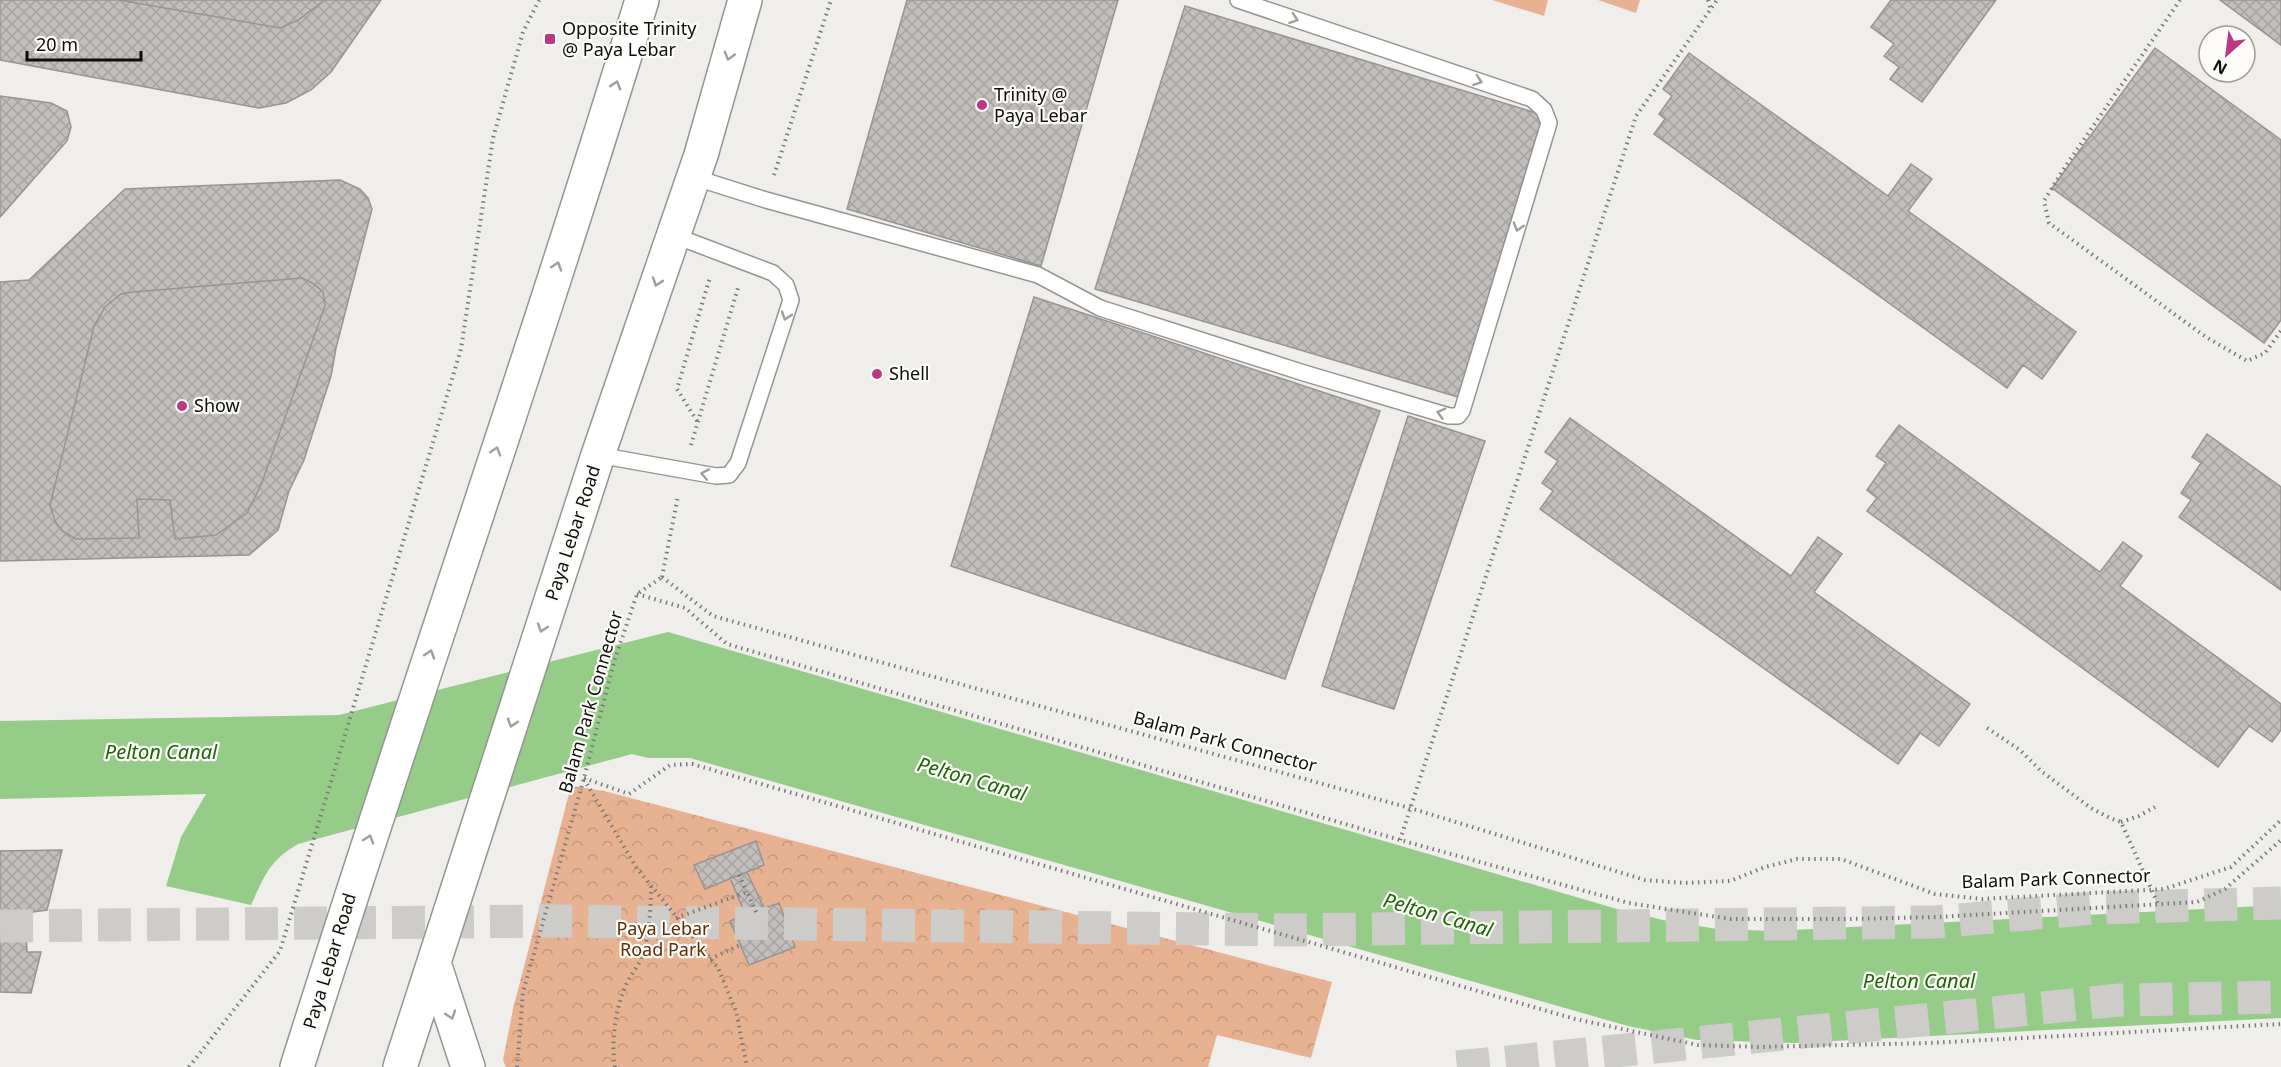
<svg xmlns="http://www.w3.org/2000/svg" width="2281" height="1067" font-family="'Noto Sans',sans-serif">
<defs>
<pattern id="park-crowns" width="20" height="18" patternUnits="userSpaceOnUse" patternTransform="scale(1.5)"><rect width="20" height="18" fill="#e7b291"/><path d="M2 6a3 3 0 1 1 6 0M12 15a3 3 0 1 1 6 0" fill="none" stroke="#c5987c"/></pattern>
<pattern id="building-cross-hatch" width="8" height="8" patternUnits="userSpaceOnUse" patternTransform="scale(1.5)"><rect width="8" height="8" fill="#c1bebb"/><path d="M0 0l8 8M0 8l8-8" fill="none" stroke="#a5a29f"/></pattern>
</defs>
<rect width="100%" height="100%" fill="#efeeea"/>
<path fill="url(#park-crowns)" d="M571,786L604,791L1332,982L1311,1058L1217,1035L1208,1067H506L503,1060L513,1009Z"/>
<path fill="#e7b291" d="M1492,0H1548L1544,16Z
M1598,0H1640L1636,13Z"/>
<path fill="#94cc88" d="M668,632L1617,909L1663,920L1717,929L1775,931L2281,905V1018L1794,1043L1697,1040L1628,1026L690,758H648L632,754L298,844C269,861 265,875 251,905L166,886L181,837L206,794L0,799V721L339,715Z"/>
<path fill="url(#building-cross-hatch)" stroke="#979491" stroke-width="1.5" d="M0,0H381L331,72L311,90L286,103L259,108L0,60Z
M119,0H325L298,20L280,28Z
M907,0H1118L1041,266L847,209Z
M1891,0H1996L1922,102L1890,79L1899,67L1884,56L1894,44L1871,27Z
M2220,0H2281V45Z
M1185,6L1543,115L1458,397L1095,289Z
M2155,48L2281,140V320L2264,343L2052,188Z
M1689,53L1888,196L1911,164L1932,179L1908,211L2076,332L2042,379L2023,365L2007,388L1654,134L1665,119L1659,114L1672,96L1663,89Z
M0,96L51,103L67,111L71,127L67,141L0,217Z
M340,180L360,189L368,198L372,209L336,348L331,376L304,460L289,491L278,530L249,555L0,561V282L29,280L125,189Z
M302,278L314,284L323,292L325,306L261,485L247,513L216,535L175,539L170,500L137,499L139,538L76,539L62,531L55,521L50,505L94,326L105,307L121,294L133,292Z
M1034,297L1380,411L1285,679L951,566Z
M1408,416L1485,441L1394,709L1322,686Z
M1570,418L1791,576L1818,537L1842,554L1814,592L1970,704L1939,746L1920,733L1898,764L1540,509L1553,491L1542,483L1558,461L1545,452Z
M1899,425L2100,572L2123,542L2142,556L2120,586L2281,704V730L2272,742L2249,726L2218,767L1867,511L1877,498L1867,490L1886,463L1876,456Z
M2207,434L2281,487V590L2179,517L2191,500L2181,493L2201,463L2192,457Z
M756,841L764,865L705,889L694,865Z
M62,850L47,910L25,913L27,952H41L31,993L0,992V851Z
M747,872L764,908L746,916L730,878Z
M779,903L795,947L749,965L730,921Z"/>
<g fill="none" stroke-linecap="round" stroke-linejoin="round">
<path stroke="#cdccc9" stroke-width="33" stroke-dasharray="33 16" stroke-linecap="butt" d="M0,926L552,921L1289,930L1935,922L2095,908L2281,903
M1457,1067L2120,1000L2281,997"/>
<defs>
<path id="lane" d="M693,177L766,200L1038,275L1100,308L1304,373L1449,416H1458L1462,411L1549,123L1544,110L1532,99L1238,0
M598,455L716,476L729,475L738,463L791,300L786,285L773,273L673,235"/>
<path id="primary" d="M434,963L468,1067
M297,1067C409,710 533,358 642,0
M400,1067L598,455L701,155L745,0"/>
</defs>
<use href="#lane" stroke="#949490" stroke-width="18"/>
<use href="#primary" stroke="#949490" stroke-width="36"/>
<path stroke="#797976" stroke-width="4" stroke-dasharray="1.5 4.5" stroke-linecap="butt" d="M1708,0L1711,10
M2180,0L2065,167L2044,201L2049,223L2206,337L2247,361L2265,353L2281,331
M774,175L831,0
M697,421L677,389L710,277
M691,445L738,288
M662,577L713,616L1410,808L1645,880L1684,883L1730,881L1765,867L1797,859H1841L1935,894L1982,899L2164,889L2231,867L2281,820
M662,577L678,496
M637,594L685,608L727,644L1400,840L1629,903L1730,919H1848L1937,917L2197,902L2225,889L2281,840
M1987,728L2020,750L2041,771L2091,808L2110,818L2121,822L2158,904
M584,778L629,794L670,765L692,764L1575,1019L1698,1045L1759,1047L1930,1043L2281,1024
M584,779L636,867L718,968L736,1011L747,1067
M2121,822L2139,816L2155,807
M1400,840L1636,116L1717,0
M739,875L747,892
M676,918L747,892L756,912
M710,959L740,945
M189,1067L280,951L461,349L493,138L523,32L539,0
M517,1067L523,992L584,778L614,662L637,594L662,577
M615,1067C611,1041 615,1009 626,985C630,976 636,969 640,961C649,938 651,911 651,887"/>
<use href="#lane" stroke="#fff" stroke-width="15"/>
<use href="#primary" stroke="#fff" stroke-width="33"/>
</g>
<defs><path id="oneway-chevron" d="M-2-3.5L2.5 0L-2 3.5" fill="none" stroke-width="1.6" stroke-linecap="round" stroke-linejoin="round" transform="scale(1.5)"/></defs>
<g stroke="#9e9e9d">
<use href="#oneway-chevron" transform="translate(1294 19) rotate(19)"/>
<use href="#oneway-chevron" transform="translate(729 56) rotate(106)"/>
<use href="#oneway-chevron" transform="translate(1478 81) rotate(19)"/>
<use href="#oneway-chevron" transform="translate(616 85) rotate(-73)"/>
<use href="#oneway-chevron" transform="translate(1518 227) rotate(107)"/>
<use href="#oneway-chevron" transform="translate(557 266) rotate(-72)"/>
<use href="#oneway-chevron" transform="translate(657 282) rotate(109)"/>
<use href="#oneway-chevron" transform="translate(786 316) rotate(108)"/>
<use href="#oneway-chevron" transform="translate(1441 413) rotate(-165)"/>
<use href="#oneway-chevron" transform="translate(496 451) rotate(-72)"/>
<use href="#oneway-chevron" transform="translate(705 474) rotate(-169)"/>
<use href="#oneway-chevron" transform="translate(542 628) rotate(108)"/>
<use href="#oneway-chevron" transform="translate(430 654) rotate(-72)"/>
<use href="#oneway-chevron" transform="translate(512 723) rotate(108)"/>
<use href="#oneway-chevron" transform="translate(369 839) rotate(-72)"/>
<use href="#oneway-chevron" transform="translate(451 1015) rotate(72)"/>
</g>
<g fill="#b93984" stroke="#fdfcf8" stroke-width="2">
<rect x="544" y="33" width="12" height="12" rx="3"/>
<circle cx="982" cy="105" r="6"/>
<circle cx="877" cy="374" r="6"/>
<circle cx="182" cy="406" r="6"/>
</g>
<g text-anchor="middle" stroke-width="4.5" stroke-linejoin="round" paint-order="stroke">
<g font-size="18" fill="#0d0d0b" stroke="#fdfcf8" text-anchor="start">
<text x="562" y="35">Opposite Trinity<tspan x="562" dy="21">@ Paya Lebar</tspan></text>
<text x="994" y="101">Trinity @<tspan x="994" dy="21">Paya Lebar</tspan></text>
<text x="889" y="380">Shell</text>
<text x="194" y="412">Show</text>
</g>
<g font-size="18" fill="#0d0d0b" stroke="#fdfcf8">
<text transform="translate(573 533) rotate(-72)" y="6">Paya Lebar Road</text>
<text transform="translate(591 702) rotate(-74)" y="6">Balam Park Connector</text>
<text transform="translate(1225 742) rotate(15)" y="6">Balam Park Connector</text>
<text transform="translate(2056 879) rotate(-2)" y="6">Balam Park Connector</text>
<text transform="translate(330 961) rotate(-73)" y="6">Paya Lebar Road</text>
</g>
<g font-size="18" fill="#5e2e07" stroke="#fdfcf8">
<text x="663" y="935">Paya Lebar<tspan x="663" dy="21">Road Park</tspan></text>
</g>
<g font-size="20" font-style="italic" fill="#1e6607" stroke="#fdfcf8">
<text x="161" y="759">Pelton Canal</text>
<text transform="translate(972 779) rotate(16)" y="7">Pelton Canal</text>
<text transform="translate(1438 915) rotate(16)" y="7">Pelton Canal</text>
<text x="1919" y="988">Pelton Canal</text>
</g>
</g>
<g transform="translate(2227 54) rotate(208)"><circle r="28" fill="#fdfcf8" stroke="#9d9c99" stroke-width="1.5"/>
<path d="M0-4.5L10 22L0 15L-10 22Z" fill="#b93984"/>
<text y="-9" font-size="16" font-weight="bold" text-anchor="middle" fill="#0d0d0b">N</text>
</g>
<path d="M27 51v9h114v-9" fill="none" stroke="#0d0d0b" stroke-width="3"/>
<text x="36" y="51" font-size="18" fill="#0d0d0b" stroke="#fdfcf8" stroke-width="4.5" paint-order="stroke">20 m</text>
</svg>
